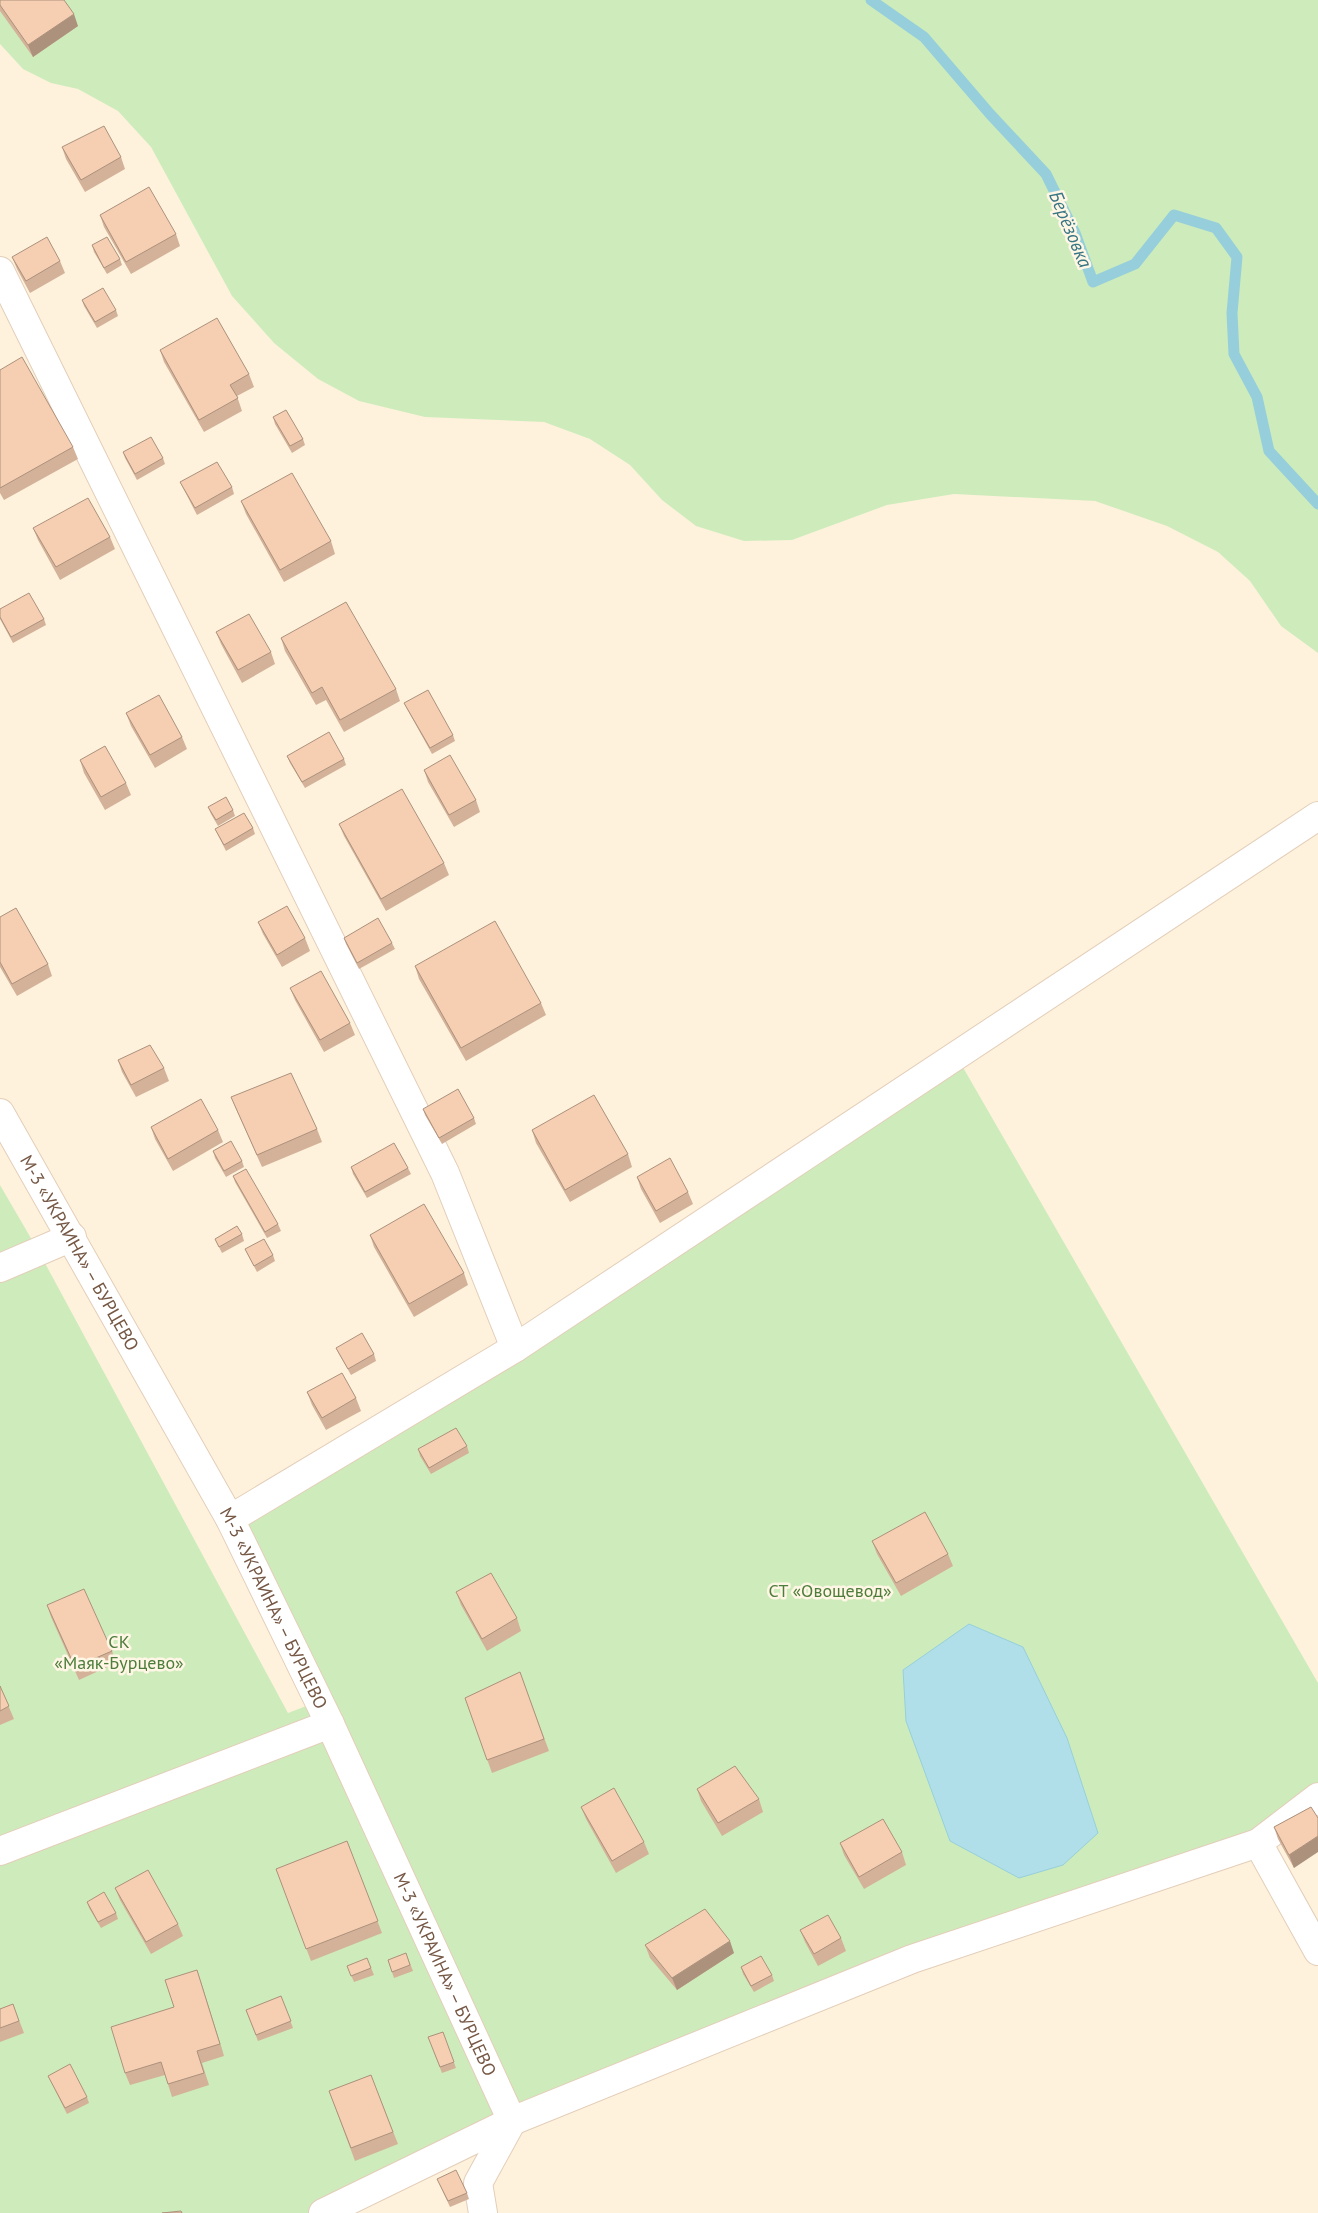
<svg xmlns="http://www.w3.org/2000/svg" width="1318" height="2213" font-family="'PT Sans',sans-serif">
<rect width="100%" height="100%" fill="#fef2dd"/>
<path fill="#ceecbb" d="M0,0H1318V653L1281,626L1250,581L1218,552L1167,526L1095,501L954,494L887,505L792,540L744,541L696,526L662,500L630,465L590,439L544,422L425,417L359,401L318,379L274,343L232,296L151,147L118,111L78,89L51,83L23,69L0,44Z
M957,1057L1318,1683V1797L1258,1843L912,1959L318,2213H0V1185L39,1252L288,1713L319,1701L230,1519Z"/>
<path fill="#b1dfe9" stroke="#96cfdb" d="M969,1624L1023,1647L1067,1738L1098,1833L1063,1865L1019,1878L950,1841L906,1721L903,1670Z"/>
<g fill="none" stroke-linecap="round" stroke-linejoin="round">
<path stroke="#96cfdb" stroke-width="11" d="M871,0L924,37L990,114L1046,174L1075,233L1093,282L1135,264L1174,215L1216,228L1237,257L1232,313L1234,354L1257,397L1269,451L1318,504"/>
<defs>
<g id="minor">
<path d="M0,271L445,1173L515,1348"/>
<path id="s1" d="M0,1113L230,1519L330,1724L512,2121"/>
<path d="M0,1268L72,1237"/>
<path d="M230,1519L515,1348L1318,816"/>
<path d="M1258,1843L1318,1951"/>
<path d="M0,1851L330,1724"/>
<path d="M323,2213L512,2121L912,1959L1258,1843L1318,1797"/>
<path d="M483,2213L478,2183L512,2121"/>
</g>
</defs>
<use href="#minor" stroke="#e3ceb9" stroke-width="30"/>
<use href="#minor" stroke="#fff" stroke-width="28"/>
</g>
<path fill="#d4b299" d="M0,0L78,26L33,57L0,11Z
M62,147L121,157L125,169L85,192L66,159Z
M100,215L176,234L180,246L131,274L104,227Z
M92,245L120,259L122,265L107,274L94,252Z
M12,257L60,261L65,273L30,293L17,269Z
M82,300L116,310L118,316L97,328L84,306Z
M160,350L249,374L254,387L237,396L242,411L204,432L164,362Z
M0,370L73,447L78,459L4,500L0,493Z
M273,417L303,439L305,445L292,453L275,424Z
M123,452L163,458L165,464L137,480L125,458Z
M180,482L232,487L234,494L197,515L183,488Z
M241,501L331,541L335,554L284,582L246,514Z
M33,528L110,537L115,549L60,580L38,540Z
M0,609L44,619L46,625L13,643L0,619Z
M216,632L271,652L275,664L242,683L221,644Z
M281,638L396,689L400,701L344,732L326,700L316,705L285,651Z
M404,703L453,735L455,741L432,754L407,709Z
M126,713L182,737L187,749L155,768L131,726Z
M287,756L344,759L346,765L305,788L290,763Z
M80,760L126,783L131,795L105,810L84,773Z
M424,770L476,800L480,812L454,827L428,782Z
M208,807L233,810L235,816L218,826L211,814Z
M339,824L444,863L449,875L386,911L344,836Z
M253,828L255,834L226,851L215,829Z
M0,917L48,964L52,976L17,996L0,967Z
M258,922L305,938L310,951L282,967L263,934Z
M344,938L392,943L395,949L359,969L346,944Z
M415,966L541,1003L546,1015L466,1061L419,979Z
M290,988L350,1023L355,1035L324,1052L295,1000Z
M118,1060L164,1068L169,1081L136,1097L122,1072Z
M231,1097L317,1129L322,1142L262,1167L236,1109Z
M423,1109L474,1118L476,1124L442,1144L425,1115Z
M151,1127L218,1130L223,1142L173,1171L155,1139Z
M532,1130L628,1154L632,1167L570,1202L536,1143Z
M213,1151L242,1161L244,1167L226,1177L215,1158Z
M351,1167L408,1168L411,1174L367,1198L353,1174Z
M233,1176L278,1224L281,1231L267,1238L235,1182Z
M637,1177L688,1192L693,1204L660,1223L641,1189Z
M242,1234L244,1241L222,1253L215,1239Z
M370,1235L464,1273L468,1285L414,1317L374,1247Z
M245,1249L273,1255L275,1261L257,1272L248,1255Z
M336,1348L374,1354L376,1361L351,1375L339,1354Z
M307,1392L356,1398L361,1411L326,1430L312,1405Z
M467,1446L469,1453L431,1474L420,1456L418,1449Z
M872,1541L948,1554L953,1566L901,1596L877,1554Z
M456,1592L517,1618L521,1631L487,1651L461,1605Z
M47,1605L112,1651L116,1663L79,1680L51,1617Z
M520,1672L549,1751L492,1773L465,1698Z
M0,1686L14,1719L0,1725Z
M697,1789L759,1799L763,1812L722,1836L701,1801Z
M581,1807L644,1842L649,1854L616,1873L586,1819Z
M1311,1807L1294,1868L1278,1839L1274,1827Z
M347,1841L382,1933L311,1961L276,1869Z
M840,1843L902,1852L906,1865L864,1889L844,1855Z
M115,1888L178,1924L183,1936L151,1954L120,1900Z
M87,1902L116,1913L118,1919L101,1928L89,1908Z
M800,1930L841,1938L846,1951L818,1966L805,1942Z
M645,1945L734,1953L677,1990L650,1958Z
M406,1953L413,1971L394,1978L388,1960Z
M367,1958L374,1975L354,1982L347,1966Z
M741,1967L772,1975L774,1981L754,1992L743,1974Z
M197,1970L224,2056L202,2063L209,2085L172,2097L165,2075L130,2085L125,2073L174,2007Z
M281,1996L293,2028L258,2041L246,2010Z
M13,2004L24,2033L0,2042V2009Z
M443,2032L456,2068L442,2073L428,2037Z
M371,2075L398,2144L355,2161L329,2091Z
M48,2076L87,2097L89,2103L67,2114Z
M437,2179L467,2193L469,2199L450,2207Z"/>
<path fill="#ac917d" d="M74,14L78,26L33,57L28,45Z
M1318,1836V1852L1294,1868L1289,1855Z
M730,1941L734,1953L677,1990L672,1978Z
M197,1970L201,1982L224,2056L220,2044Z"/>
<path fill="#f6cfb2" stroke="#ac917d" d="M0,0H64L74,14L28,45L0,5Z
M104,126L121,157L81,180L62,147Z
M149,187L176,234L126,262L100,215Z
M47,237L60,261L26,281L12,257Z
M107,237L120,259L104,268L92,245Z
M103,288L116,310L95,322L82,300Z
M217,318L249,374L230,385L238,398L199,420L160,350Z
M22,357L73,447L0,488V370Z
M286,410L303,439L290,446L273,417Z
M151,437L163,458L135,474L123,452Z
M217,462L232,487L195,508L180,482Z
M292,473L331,541L280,570L241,501Z
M88,498L110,537L56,567L33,528Z
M29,593L44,619L11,637L0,617V609Z
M346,602L396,689L340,720L322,687L312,693L281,638Z
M249,614L271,652L238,670L216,632Z
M428,690L453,735L430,748L404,703Z
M159,695L182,737L150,755L126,713Z
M329,732L344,759L302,782L287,756Z
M105,746L126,783L101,797L80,760Z
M450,755L476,800L449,815L424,770Z
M402,789L444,863L381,899L339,824Z
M226,797L233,810L216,820L208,807Z
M244,813L253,828L224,845L215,829Z
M287,906L305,938L277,955L258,922Z
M16,908L48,964L12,984L0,962V917Z
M378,918L392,943L357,963L344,938Z
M495,921L541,1003L461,1048L415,966Z
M321,971L350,1023L320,1040L290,988Z
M150,1045L164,1068L131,1085L118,1060Z
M291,1073L317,1129L257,1155L231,1097Z
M458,1089L474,1118L439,1138L423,1109Z
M594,1095L628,1154L565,1190L532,1130Z
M201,1099L218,1130L168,1159L151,1127Z
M231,1141L242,1161L224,1171L213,1151Z
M394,1143L408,1168L365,1192L351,1167Z
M670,1158L688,1192L656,1211L637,1177Z
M246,1169L278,1224L265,1232L233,1176Z
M424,1204L464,1273L409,1304L370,1235Z
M237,1226L242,1234L219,1247L215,1239Z
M264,1239L273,1255L254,1266L245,1249Z
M362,1333L374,1354L348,1369L336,1348Z
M342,1373L356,1398L322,1418L307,1392Z
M456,1428L467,1446L429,1468L418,1449Z
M925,1512L948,1554L896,1583L872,1541Z
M491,1573L517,1618L482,1639L456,1592Z
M84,1589L112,1651L75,1667L47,1605Z
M520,1672L544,1739L487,1760L465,1698Z
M0,1686L9,1706L0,1711Z
M735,1766L759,1799L718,1823L697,1789Z
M614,1788L644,1842L612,1861L581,1807Z
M1311,1807L1318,1818V1836L1289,1855L1274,1827Z
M883,1819L902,1852L859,1877L840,1843Z
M347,1841L378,1921L306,1949L276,1869Z
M148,1870L178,1924L146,1942L115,1888Z
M104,1892L116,1913L98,1922L87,1902Z
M705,1909L730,1941L672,1978L645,1945Z
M828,1915L841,1938L814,1954L800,1930Z
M406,1953L410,1965L392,1972L388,1960Z
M761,1956L772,1975L751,1986L741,1967Z
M367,1958L371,1968L351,1976L347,1966Z
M197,1970L220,2044L197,2051L204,2073L168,2084L161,2062L125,2073L111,2027L174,2007L165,1980Z
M281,1996L291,2021L256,2035L246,2010Z
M13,2004L19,2021L0,2028V2009Z
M443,2032L454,2062L440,2067L428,2037Z
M70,2064L87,2097L65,2108L48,2076Z
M371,2075L393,2132L351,2148L329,2091Z
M456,2170L467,2193L448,2201L437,2179Z
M181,2211L182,2213H162Z"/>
<g text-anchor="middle" stroke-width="5" stroke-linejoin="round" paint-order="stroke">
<g font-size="18" fill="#755744" stroke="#fff6e5">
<text dy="6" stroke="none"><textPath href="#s1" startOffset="161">М-3 «УКРАИНА» – БУРЦЕВО</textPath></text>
<text dy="6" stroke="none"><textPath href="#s1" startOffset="566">М-3 «УКРАИНА» – БУРЦЕВО</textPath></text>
<text dy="6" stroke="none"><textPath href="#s1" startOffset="970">М-3 «УКРАИНА» – БУРЦЕВО</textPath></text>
</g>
<g font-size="18" fill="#4c7d3b" stroke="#fff6e5">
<text x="830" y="1597">СТ «Овощевод»</text>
<text x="119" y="1648">СК<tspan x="119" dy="21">«Маяк-Бурцево»</tspan></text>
</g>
<g font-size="19" font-style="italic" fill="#397684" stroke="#fff6e5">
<text transform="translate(1071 229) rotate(67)" y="7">Берёзовка</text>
</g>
</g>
</svg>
